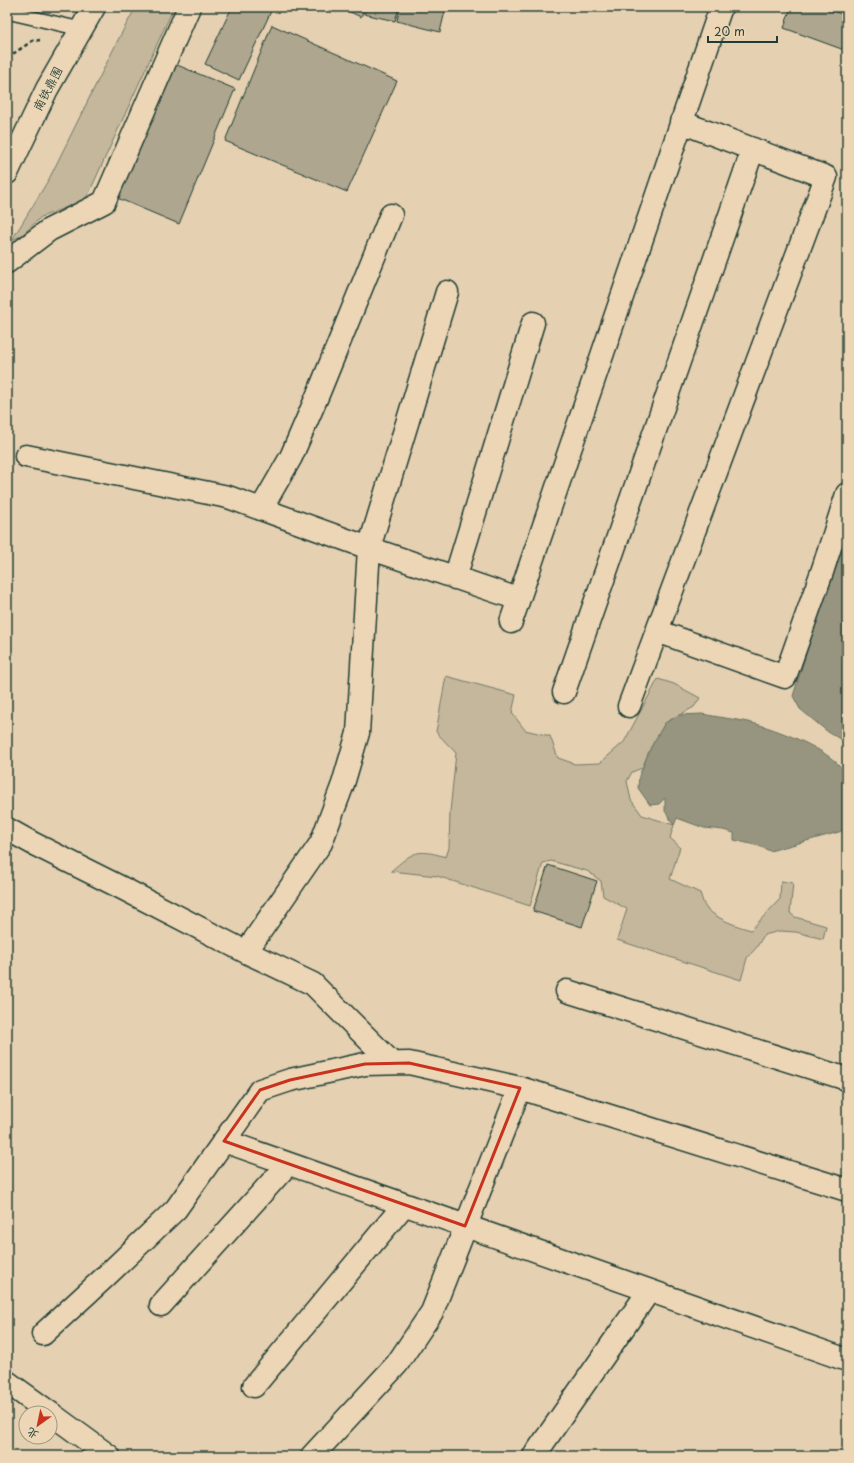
<svg xmlns="http://www.w3.org/2000/svg" width="854" height="1463" font-family="'Playpen Sans','LXGW WenKai TC',sans-serif">
<rect width="100%" height="100%" fill="#e5d0b1"/>
<filter id="ink" filterUnits="userSpaceOnUse"><feTurbulence type="fractalNoise" baseFrequency=".025" numOctaves="2"/><feDisplacementMap in="SourceGraphic" scale="8" xChannelSelector="R" yChannelSelector="G"/><feConvolveMatrix kernelMatrix="1 2 1 2 8 2 1 2 1" color-interpolation-filters="sRGB"/></filter>
<g filter="url(#ink)">
<path fill="#c4b79c" stroke="#727a68" d="M136,7H174L89,193L86,198L75,204L41,217L21,236L12,240L49,179L120,36Z
M446,676L516,695L512,713L525,730L550,736L558,758L575,764L600,763L624,742L658,679L674,684L700,698L694,707L665,723L651,747L642,768L632,772L627,781L631,800L642,815L674,825L670,838L680,847L670,879L700,893C702,898 703,904 706,908C717,919 736,926 751,930L780,899L781,881L793,883L790,913L795,917L826,926L823,939L796,932L780,931L764,935L756,948L747,958L741,980L617,940L627,909L603,896L601,881L587,871L551,861L543,863L530,906L437,876L391,871C413,852 416,848 446,857L449,848L450,812L456,753L436,732Z"/>
<path fill="#97957f" stroke="#677261" d="M847,533V743L828,732L800,709L793,696L823,600Z
M702,714C722,718 744,720 763,726C788,734 834,752 847,775V828L839,832L770,851L759,846L734,840V833L723,830L704,828L677,818L674,825L665,811V798L659,804L650,805L638,788L639,776L651,747L665,723L679,715Z"/>
<path fill="#aea68e" stroke="#1f3d34" d="M232,7H273L239,80L205,64Z
M339,7H365L361,17Z
M367,7H399L395,21L364,14Z
M400,7H446L440,32L397,21Z
M791,7H822L847,16V51L784,28Z
M272,25L397,81L347,192L225,141Z
M170,62L235,89L179,224L115,197Z
M548,865L597,881L582,927L533,911Z"/>
<g fill="none" stroke-linecap="round" stroke-linejoin="round">
<defs>
<path id="lane" d="M7,12L81,29"/>
<path id="street" d="M7,262L49,230L104,202L189,7
M26,456L228,497L369,548L518,599
M261,509L291,457L319,392L391,215
M455,578L533,323
M511,622L721,7
M657,631L785,677L823,569L847,494
M564,692L753,149
M629,706L826,177L681,122
M7,829L34,844L122,888L246,952L313,984L392,1063
M246,952L321,843L343,784L358,733L369,548L447,292
M567,991L847,1079
M224,1141L847,1360
M161,1305L288,1164
M43,1334L105,1277L176,1209L260,1090L290,1080L365,1064L409,1063L520,1088L847,1190
M7,1382L50,1413
M254,1386L404,1205
M50,1413L109,1456
M312,1456L397,1364L432,1312L520,1088
M534,1456L649,1291"/>
<path id="secondary" d="M7,173L47,89L94,7"/>
</defs>
<use href="#lane" stroke="#1f3d34" stroke-width="16"/>
<use href="#street" stroke="#1f3d34" stroke-width="25"/>
<use href="#secondary" stroke="#1f3d34" stroke-width="25"/>
<path stroke="#1f3d34" stroke-width="2.5" stroke-dasharray="4 3" stroke-linecap="butt" d="M7,58L32,41L40,40"/>
<use href="#lane" stroke="#edd6b6" stroke-width="13"/>
<use href="#street" stroke="#edd6b6" stroke-width="22"/>
<use href="#secondary" stroke="#edd6b6" stroke-width="22"/>
</g>
</g>
<path fill="none" stroke="#c8321e" stroke-width="3" stroke-linejoin="round" d="M409,1063L520,1088L465,1226L224,1141L260,1090L290,1080L365,1064Z"/>
<g text-anchor="middle" stroke-width="4" stroke-linejoin="round" paint-order="stroke">
<g font-size="12" fill="#1f3d34" stroke="#edd6b6">
<text transform="translate(48 89) rotate(-62)" y="4">南铁鼎围</text>
</g>
</g>
<rect width="854" height="1463" fill="none" stroke="#edd6b6" stroke-width="24"/>
<rect x="12" y="12" width="830" height="1439" fill="none" stroke="#1f3d34" stroke-width="1.5" filter="url(#ink)"/>
<g transform="translate(38 1425) rotate(213)"><circle r="19" fill="#edd6b6" stroke="#9b9982"/>
<path d="M0-3L7 15L0 10L-7 15Z" fill="#c8321e"/>
<text y="-6" font-size="11" font-weight="bold" text-anchor="middle" fill="#1f3d34">北</text>
</g>
<path d="M708 36v6h69v-6" fill="none" stroke="#1f3d34" stroke-width="2"/>
<text x="714" y="36" font-size="12" fill="#1f3d34" stroke="#edd6b6" stroke-width="3" paint-order="stroke">20 m</text>
</svg>
